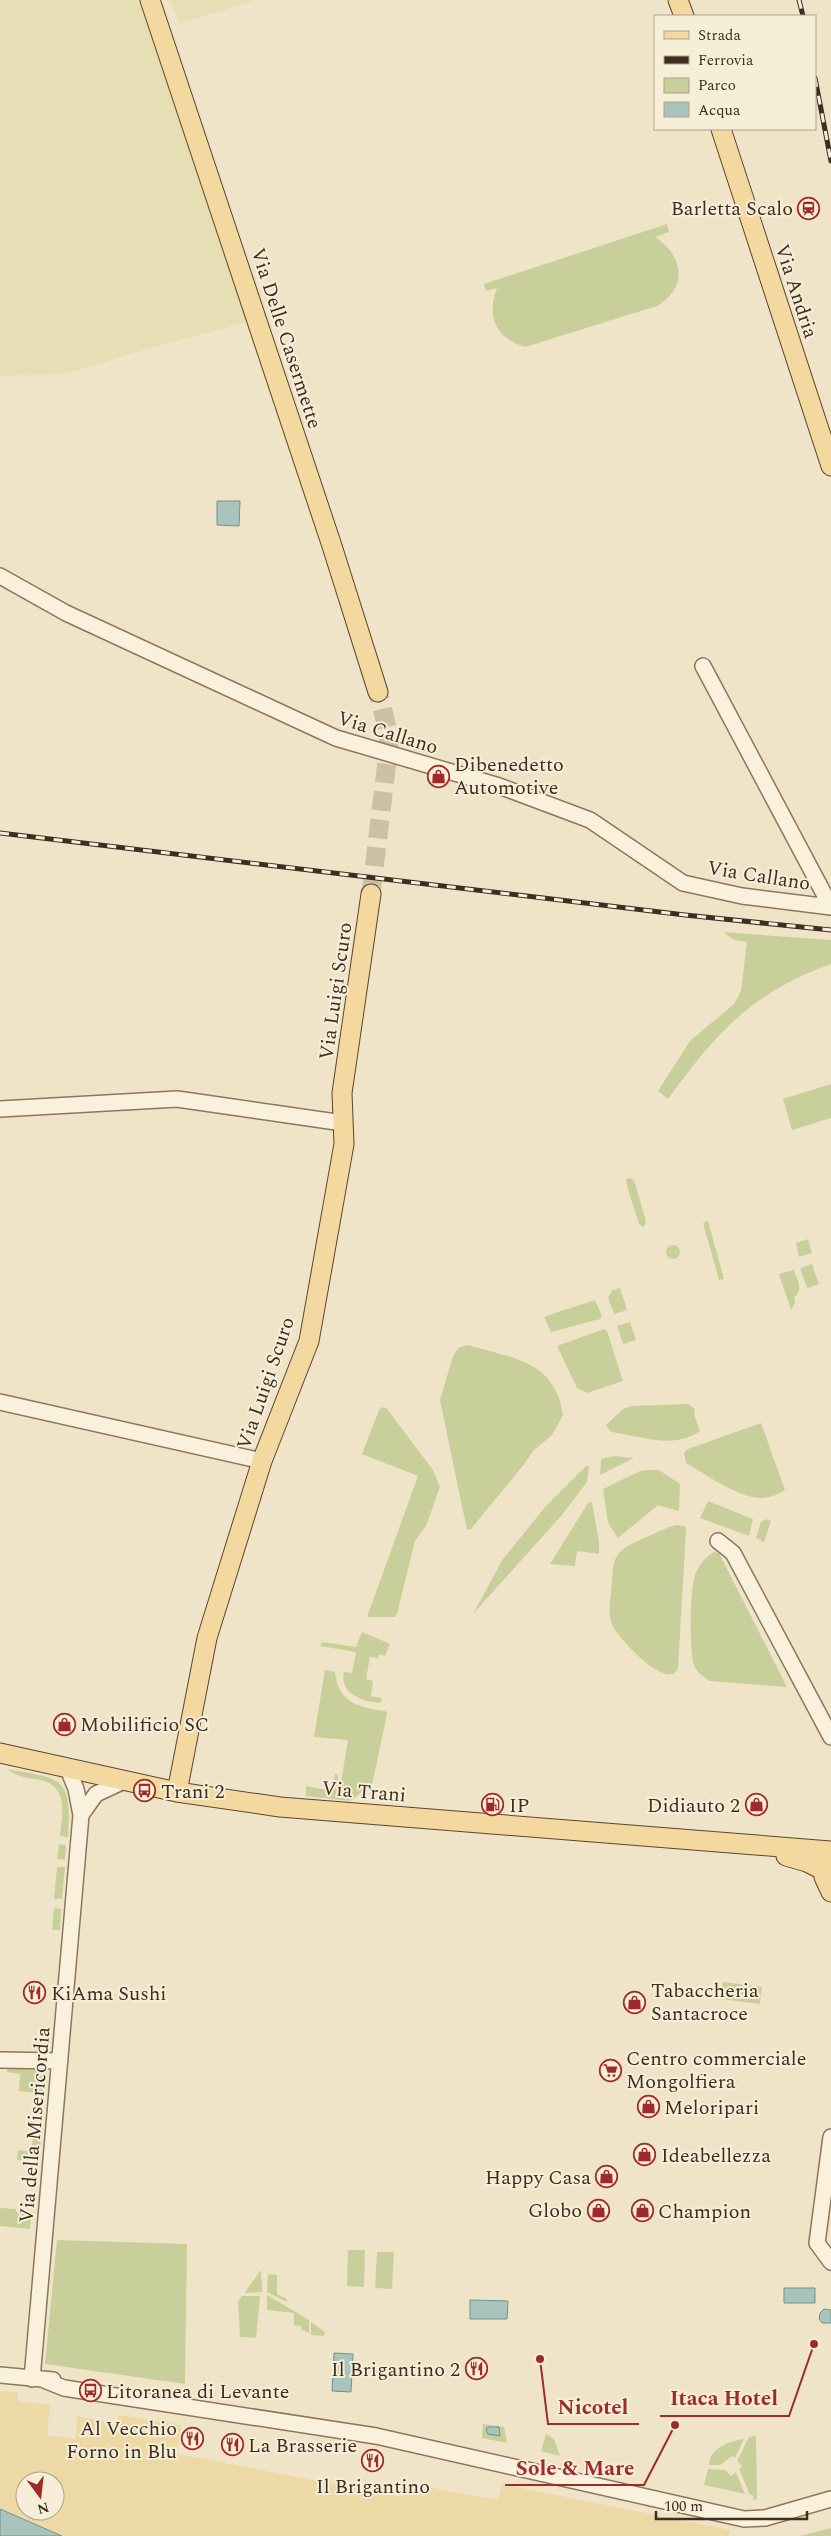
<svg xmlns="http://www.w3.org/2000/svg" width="831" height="2536" font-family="Spectral,serif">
<rect width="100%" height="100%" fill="#f0e4c8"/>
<path fill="#e6deb5" d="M0,0H139L190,138L186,140L248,322L150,348L65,374L0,376Z
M170,0H255L179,24Z"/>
<path fill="#c9cf9b" d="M667,224L669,232L655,237C683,255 689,287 657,306L525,347C496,339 486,316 497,288L486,291L484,284Z
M723,932L831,940V964C751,993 717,1032 668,1099L658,1091L690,1041L734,1004L741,991L747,942L734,940Z
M831,1084V1118L792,1130L783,1099Z
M629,1178L632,1179L635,1183L646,1221L644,1227L639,1224L627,1186L626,1180Z
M708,1221L724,1279L719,1280L703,1223Z
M808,1239L812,1253L799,1257L796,1243Z
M666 1252a7 7 0 1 1 14 0a7 7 0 1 1-14 0Z
M812,1264L819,1284L807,1288L800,1268Z
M794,1270C797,1279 804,1290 794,1297L795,1303L791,1310L779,1274Z
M620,1288L627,1310L614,1314L608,1298L612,1290Z
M595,1300L602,1316L600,1319L551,1332L544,1317L546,1316Z
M630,1322L636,1340L623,1344L617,1326Z
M604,1329L607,1331L623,1381L587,1393L577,1388L557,1346Z
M467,1345C512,1358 555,1360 563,1415L552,1435L533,1451L525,1463L471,1529L467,1530L440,1400L453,1356L458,1348Z
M689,1404L695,1409L694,1414L700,1431C673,1450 641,1436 611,1432L606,1425L623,1409L632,1406Z
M383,1407L387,1409L433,1470L440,1487L426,1526L415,1541L397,1614L394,1617H367L418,1476L362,1454L379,1410Z
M761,1423L785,1490C778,1494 770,1498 762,1498C740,1499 705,1474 686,1463L684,1453L688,1449Z
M614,1456L634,1458L600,1475L601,1459Z
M586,1466H589L587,1482L562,1515L473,1614L503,1559L546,1506Z
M649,1470H659L680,1484L679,1511L658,1505L618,1538L608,1523L603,1489L640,1471Z
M708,1501L753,1519L749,1536L700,1518Z
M592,1502L599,1542V1554L577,1551L575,1566L550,1564L588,1503Z
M766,1519L771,1521L764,1542L756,1538L761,1522Z
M677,1525L685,1526L686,1531L678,1668C669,1693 617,1638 612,1624C607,1612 611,1596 612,1582C613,1572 612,1561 619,1553C626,1544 657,1533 669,1527Z
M714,1552L719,1553L787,1687L710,1681C703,1676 697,1673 694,1665C689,1652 690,1588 695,1575C698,1566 706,1556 714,1552Z
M362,1632L390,1644L385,1656L379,1654L378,1658L370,1657L366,1679L373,1681L371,1696L382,1698L381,1703C364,1702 339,1694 344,1672L352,1673L356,1652L320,1646L322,1642L356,1647Z
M325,1670L335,1672C338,1703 360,1708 386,1711L387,1714L372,1785L350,1801L306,1796V1786L332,1791L335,1774L338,1775V1781L341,1782L348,1740L314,1737Z
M7,1769C62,1779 72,1776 68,1837L60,1836C62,1811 70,1785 36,1779C25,1778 16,1776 7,1769Z
M59,1844L66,1845L65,1860L57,1859Z
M57,1867H65L62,1899H54Z
M54,1908L61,1909L60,1930H52Z
M723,1982L762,1987L760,2004L721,1999Z
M8,2067L47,2068L46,2094L19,2091L20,2074L7,2072Z
M35,2123L43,2124L39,2156L25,2154L24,2161L17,2160L18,2150L31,2152Z
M32,2207L30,2229L0,2226V2208L16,2209V2212L31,2214Z
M57,2240L187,2244L185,2384L45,2364Z
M348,2250H365L364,2287L347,2286Z
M377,2252H394L392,2289L375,2288Z
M261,2270L262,2292L245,2293V2292Z
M268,2274L277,2275V2294L287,2299V2302L267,2292Z
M267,2295L309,2320V2333L301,2329V2326L294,2325V2313L267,2310Z
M242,2296H260L256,2338L240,2337L238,2301Z
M311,2322L325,2332L324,2336L311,2335Z
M483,2424L504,2427L507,2443L482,2438Z
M546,2434L554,2439L560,2456L541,2451Z
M756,2436L757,2499L753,2500V2495H750L739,2469L742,2466L737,2461L749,2437Z
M744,2439L735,2458L732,2456L720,2465H709C709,2448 730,2441 744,2439Z
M708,2469L725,2470L731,2476L736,2472L745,2494L704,2485Z
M831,2528V2536H800Z"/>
<path fill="#ecd9a5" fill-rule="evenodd" d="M0,2391L18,2393V2401L50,2405L47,2435L76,2439L77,2416L118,2424V2415L181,2425L177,2454L402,2497L405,2483L498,2500L502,2484L730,2530L729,2536H58L0,2514ZM25,2481H55V2511H25Z"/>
<path fill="#a9c4bc" stroke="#6f938a" d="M217,501H240L239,526L217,525Z
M784,2288H815V2303H784Z
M470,2300L508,2301L507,2319H470Z
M824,2309L831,2310V2323H822L819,2319L820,2313Z
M334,2353L353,2354L351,2392L332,2391Z
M488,2427H499L500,2436L488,2434L486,2429Z
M0,2509L62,2536H0Z"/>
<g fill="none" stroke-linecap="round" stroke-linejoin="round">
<path stroke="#ccc0a6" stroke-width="19" stroke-dasharray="19 9" stroke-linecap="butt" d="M371,894L389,745L388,731L378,692"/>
<defs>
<path id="minor" d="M0,576L66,613L336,738L499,786L590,820L683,883L742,896L831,907
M703,666L831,907
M0,1109L177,1099L343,1123
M0,1402L262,1461
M718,1541L733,1553L831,1737
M81,1815L96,1794L126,1780
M0,2060L60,2061
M831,2137L817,2243L831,2262
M0,2375L53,2380
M32,2379L81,1815L76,1789L68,1769
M44,2380L64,2388L376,2436L744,2519L765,2518L831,2499"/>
<path id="major" d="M150,0L332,546L378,692
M678,0L684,16
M721,129L831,466
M0,1753L177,1792L280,1807L831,1851
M177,1792L207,1638L262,1461L309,1341L344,1144L342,1093L371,894
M786,1856L807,1862L825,1871
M829,1861L824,1877L831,1892"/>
</defs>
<use href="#minor" stroke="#8d765c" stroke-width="18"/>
<use href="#major" stroke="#5b4430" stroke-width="21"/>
<use href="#minor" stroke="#faf1dc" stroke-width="15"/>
<use href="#major" stroke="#f3d9a0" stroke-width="19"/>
<defs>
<path id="rail" d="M799,0L803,16
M815,78L831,161
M0,833L685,915L831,930"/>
</defs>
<use href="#rail" stroke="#3d2e20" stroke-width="5"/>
<use href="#rail" stroke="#f7eed8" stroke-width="3" stroke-dasharray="9" stroke-linecap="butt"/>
</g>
<defs>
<symbol id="station-ring" viewBox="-11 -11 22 22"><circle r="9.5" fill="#f7eed8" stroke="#9e2a2b" stroke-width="1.5"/><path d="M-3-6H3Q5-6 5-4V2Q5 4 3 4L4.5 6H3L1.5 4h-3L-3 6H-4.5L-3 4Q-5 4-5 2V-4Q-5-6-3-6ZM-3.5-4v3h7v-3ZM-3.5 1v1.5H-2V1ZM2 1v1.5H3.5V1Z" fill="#9e2a2b"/></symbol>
<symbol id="shop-ring" viewBox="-11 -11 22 22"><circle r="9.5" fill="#f7eed8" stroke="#9e2a2b" stroke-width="1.5"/><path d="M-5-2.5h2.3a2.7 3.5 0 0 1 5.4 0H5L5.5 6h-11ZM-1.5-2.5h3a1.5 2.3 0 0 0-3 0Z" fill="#9e2a2b"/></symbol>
<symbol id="bus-ring" viewBox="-11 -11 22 22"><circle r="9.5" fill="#f7eed8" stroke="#9e2a2b" stroke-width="1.5"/><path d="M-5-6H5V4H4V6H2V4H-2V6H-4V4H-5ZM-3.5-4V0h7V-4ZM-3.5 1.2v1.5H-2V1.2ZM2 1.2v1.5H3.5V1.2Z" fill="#9e2a2b"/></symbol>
<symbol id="fuel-ring" viewBox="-11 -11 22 22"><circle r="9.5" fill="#f7eed8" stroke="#9e2a2b" stroke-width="1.5"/><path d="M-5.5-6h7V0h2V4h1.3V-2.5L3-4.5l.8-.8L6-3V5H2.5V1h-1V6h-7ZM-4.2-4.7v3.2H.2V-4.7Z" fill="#9e2a2b"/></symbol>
<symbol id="restaurant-ring" viewBox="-11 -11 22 22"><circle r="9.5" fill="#f7eed8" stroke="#9e2a2b" stroke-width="1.5"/><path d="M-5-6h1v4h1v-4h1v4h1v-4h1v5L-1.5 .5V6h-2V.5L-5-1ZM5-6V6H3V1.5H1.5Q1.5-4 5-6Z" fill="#9e2a2b"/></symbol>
<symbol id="supermarket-ring" viewBox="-11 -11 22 22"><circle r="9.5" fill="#f7eed8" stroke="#9e2a2b" stroke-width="1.5"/><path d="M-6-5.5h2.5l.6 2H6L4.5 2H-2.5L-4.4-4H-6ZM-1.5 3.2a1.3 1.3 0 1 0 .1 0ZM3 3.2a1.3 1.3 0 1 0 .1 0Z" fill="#9e2a2b"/></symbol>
</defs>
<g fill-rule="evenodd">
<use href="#station-ring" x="796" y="196" width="25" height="25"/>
<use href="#shop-ring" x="426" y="764" width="25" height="25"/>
<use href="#shop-ring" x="52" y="1712" width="25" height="25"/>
<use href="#bus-ring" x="132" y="1778" width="25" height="25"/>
<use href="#fuel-ring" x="480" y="1792" width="25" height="25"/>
<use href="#shop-ring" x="744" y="1792" width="25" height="25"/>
<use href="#restaurant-ring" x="22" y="1980" width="25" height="25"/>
<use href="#shop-ring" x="622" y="1990" width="25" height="25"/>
<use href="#supermarket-ring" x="598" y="2058" width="25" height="25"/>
<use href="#shop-ring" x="636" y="2094" width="25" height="25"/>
<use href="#shop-ring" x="632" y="2142" width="25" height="25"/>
<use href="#shop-ring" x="594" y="2164" width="25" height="25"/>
<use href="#shop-ring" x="586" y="2198" width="25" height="25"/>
<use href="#shop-ring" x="630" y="2198" width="25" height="25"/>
<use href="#restaurant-ring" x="464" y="2356" width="25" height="25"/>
<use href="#bus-ring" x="78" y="2378" width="25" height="25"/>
<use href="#restaurant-ring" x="180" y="2426" width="25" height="25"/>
<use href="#restaurant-ring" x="220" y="2432" width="25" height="25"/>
<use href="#restaurant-ring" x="360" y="2448" width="25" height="25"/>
</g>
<g text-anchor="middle" stroke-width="4" stroke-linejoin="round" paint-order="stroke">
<g font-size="20" fill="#3d2e20" stroke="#f7eed8" text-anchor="start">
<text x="793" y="215" text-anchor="end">Barletta Scalo</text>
<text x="454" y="771">Dibenedetto<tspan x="454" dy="23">Automotive</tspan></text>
<text x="80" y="1731">Mobilificio SC</text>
<text x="161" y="1798">Trani 2</text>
<text x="509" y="1812">IP</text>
<text x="740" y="1812" text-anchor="end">Didiauto 2</text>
<text x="651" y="1997">Tabaccheria<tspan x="651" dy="23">Santacroce</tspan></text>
<text x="51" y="2000">KiAma Sushi</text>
<text x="626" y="2065">Centro commerciale<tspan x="626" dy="23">Mongolfiera</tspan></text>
<text x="664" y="2114">Meloripari</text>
<text x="661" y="2162">Ideabellezza</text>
<text x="591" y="2184" text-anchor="end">Happy Casa</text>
<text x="582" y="2217" text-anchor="end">Globo</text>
<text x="658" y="2218">Champion</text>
<text x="460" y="2376" text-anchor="end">Il Brigantino 2</text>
<text x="106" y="2398">Litoranea di Levante</text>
<text x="177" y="2435" text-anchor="end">Al Vecchio<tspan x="177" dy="23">Forno in Blu</tspan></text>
<text x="248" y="2452">La Brasserie</text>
<text x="373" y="2493" text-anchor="middle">Il Brigantino</text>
</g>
<g font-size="20" fill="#3d2e20" stroke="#f7eed8">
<text transform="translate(797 291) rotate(72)" y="7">Via Andria</text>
<text transform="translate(287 338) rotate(72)" y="7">Via Delle Casermette</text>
<text transform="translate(388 732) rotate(17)" y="7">Via Callano</text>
<text transform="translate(759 875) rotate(9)" y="7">Via Callano</text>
<text transform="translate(335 991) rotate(-82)" y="7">Via Luigi Scuro</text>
<text transform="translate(265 1383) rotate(-71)" y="7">Via Luigi Scuro</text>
<text transform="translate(364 1791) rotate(5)" y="7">Via Trani</text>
<text transform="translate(34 2125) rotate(-85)" y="7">Via della Misericordia</text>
</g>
</g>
<path fill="none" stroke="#9e2a2b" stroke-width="2" d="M814 2344L789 2416H660M540 2359L548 2424H639M675 2425L644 2485H505"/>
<g fill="#9e2a2b" stroke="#f7eed8" stroke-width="2">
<circle cx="814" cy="2344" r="5"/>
<circle cx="540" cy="2359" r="5"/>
<circle cx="675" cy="2425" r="5"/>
</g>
<g font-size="21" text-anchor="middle" font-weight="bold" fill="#9e2a2b" stroke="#f7eed8" stroke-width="4" stroke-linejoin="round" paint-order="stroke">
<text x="724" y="2405">Itaca Hotel</text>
<text x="593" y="2414">Nicotel</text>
<text x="575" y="2475">Sole &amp; Mare</text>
</g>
<rect x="654" y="15" width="162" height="115" fill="#f7eed8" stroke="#ada18e"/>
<rect x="664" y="31" width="25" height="8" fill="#f3d9a0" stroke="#ada18e"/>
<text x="698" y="40" font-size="15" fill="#3d2e20">Strada</text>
<rect x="664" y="56" width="25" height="8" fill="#3d2e20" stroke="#ada18e"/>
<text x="698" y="65" font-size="15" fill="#3d2e20">Ferrovia</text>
<rect x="664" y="78" width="25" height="15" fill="#c9cf9b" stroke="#ada18e"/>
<text x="698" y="90" font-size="15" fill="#3d2e20">Parco</text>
<rect x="664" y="102" width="25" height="15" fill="#a9c4bc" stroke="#ada18e"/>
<text x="698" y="115" font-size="15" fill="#3d2e20">Acqua</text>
<g transform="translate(40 2496) rotate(165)"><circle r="24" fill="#f7eed8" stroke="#ada18e"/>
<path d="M0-4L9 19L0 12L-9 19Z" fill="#9e2a2b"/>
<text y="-8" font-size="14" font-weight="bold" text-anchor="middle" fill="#3d2e20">N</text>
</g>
<path d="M656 2511v8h151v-8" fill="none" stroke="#3d2e20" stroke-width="2.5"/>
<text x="664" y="2511" font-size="15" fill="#3d2e20" stroke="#f7eed8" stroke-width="4" paint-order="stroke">100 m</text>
</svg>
